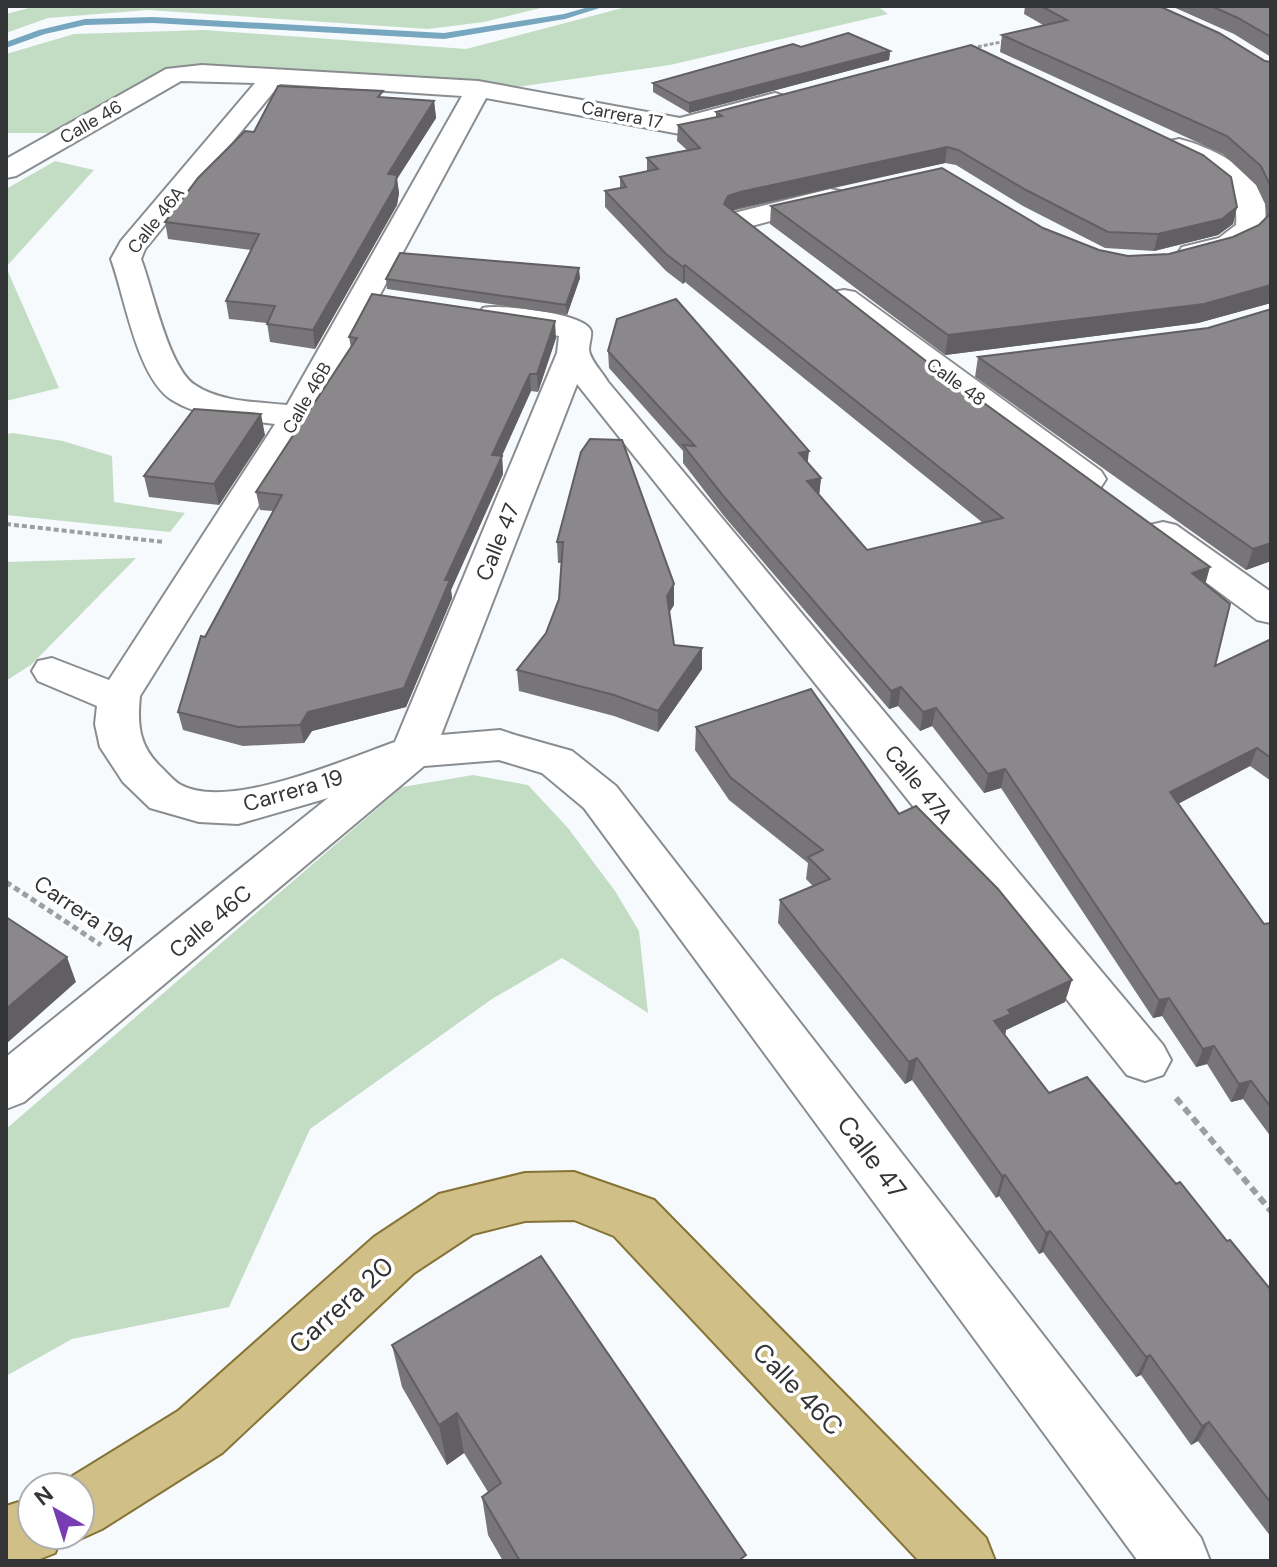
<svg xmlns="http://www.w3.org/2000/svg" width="1277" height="1567" font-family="'DM Sans',sans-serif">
<rect width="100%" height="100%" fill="#f7fafd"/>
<path fill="#c3ddc5" d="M36,6H549L484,22L428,29L148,10L48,18L6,33V14Z
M630,6H877L888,14L670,65L517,87L197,71L61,133H6V54L74,34L205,30L466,49Z
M55,161L94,170L6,267V189Z
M6,267L59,388L6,401Z
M13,433L63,441L112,456L114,502L185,513L170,532L6,515V434Z
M136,558L32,664L6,681V562Z
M473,775L528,785L568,828L615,891L639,931L648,1013L562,958L492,999L310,1129L229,1307L72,1339L6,1376V1129L402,787Z"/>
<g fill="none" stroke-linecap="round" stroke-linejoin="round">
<path fill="#76a7bf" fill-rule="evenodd" d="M592,6H606L565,19L444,39L153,23L85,25L45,34L6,48V42L39,30L85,19L153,17L444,33L564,14Z"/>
<defs>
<path id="minor" d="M202,65L478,81L680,118L775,93L784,96L788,101L784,106L680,134L486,98L314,417L140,696C137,726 139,747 163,769C168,774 175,782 181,785C229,811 346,759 395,742L557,353L559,336L483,322L478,315L483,308C499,304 586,313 591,331C592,336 589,344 589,350C590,360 603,373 608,382L1163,1045L1171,1060L1163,1075L1145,1081L1127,1075L577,384L441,735L500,730L515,735L572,751L616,786L1201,1538L1210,1561H1138L584,808L542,773L499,760L424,766L24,1102L6,1109V1057L328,798L238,824L199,822L150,808L123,782L100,747L95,724L97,706L38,681L32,671L38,661L52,658L109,680L275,424C243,420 201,418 172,400C137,378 125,297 111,259L121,241L255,83L181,81L16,176L6,178V159L166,69ZM280,84L462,96L287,405C257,402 220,402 195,385C168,367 153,290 141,259L145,249Z
M1179,139C1208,146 1258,169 1265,202C1267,210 1265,220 1265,228C1249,250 1209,266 1182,259L1178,253L1182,247L1219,238L1236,225C1240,177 1207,171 1170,153L1166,147L1170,141Z
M830,189L840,191L844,197L840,203L740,229L730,226L726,220L730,214Z
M844,290L855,292L1101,471L1106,479L1101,487L1088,490L1075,487L833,306L829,299L833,292Z
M1163,522L1176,525L1271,592V623L1257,620L1150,541L1144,533L1150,525Z"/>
<path id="major" d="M574,1172L654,1200L986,1538L995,1561H919L614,1236L574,1220L525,1221L473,1234L414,1273L222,1453L102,1529L80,1539L71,1535H80V1487H57L58,1485L178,1411L374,1237L439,1194L525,1173Z
M32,1498V1535H62L55,1553L35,1561H6V1506Z"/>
</defs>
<use href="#minor" stroke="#8a8d90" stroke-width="4"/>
<use href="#major" stroke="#857336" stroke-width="4"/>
<path stroke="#9c9ea0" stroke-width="3" stroke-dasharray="4 2" stroke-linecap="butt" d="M972,48L1006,41"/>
<path stroke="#9c9ea0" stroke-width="4" stroke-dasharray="5 3" stroke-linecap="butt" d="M6,524L164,542"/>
<path stroke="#9c9ea0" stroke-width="5" stroke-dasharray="6 4" stroke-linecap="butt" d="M6,882L101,945"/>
<path stroke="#9c9ea0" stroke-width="6" stroke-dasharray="8 5" stroke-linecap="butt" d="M1176,1098L1271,1211"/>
<use href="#minor" fill="#fff" fill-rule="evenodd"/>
<use href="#major" fill="#d0bf86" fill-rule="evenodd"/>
</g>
<path fill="#787578" d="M1025,6H1159L1265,61L1271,62V303L1198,323L945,355L770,224L771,206L1043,228L1099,250L1128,256L1169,254L1233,237L1259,225L1266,218L1265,204L1256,185L1223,154L1000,52L1002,35L1043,25L1024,14Z
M1171,6H1271V57L1234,34Z
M971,45L1237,207L1233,224L1218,235L1154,251L1105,248L1023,206L956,165L945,163L732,211L1205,583L1215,666L1271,639V781L1250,766L1178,804L1264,924H1271V1137L1243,1099L1231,1102L1207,1064L1196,1067L1162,1016L1153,1018L1001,788L984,793L932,726L920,731L898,706L889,709L724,516L683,463V451L609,368L608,351L808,463L821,478L819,495L867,550L983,523L685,282L683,284L666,271L605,207V191L620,188V177L647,171V158L687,150L677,141L678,125L716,117V112Z
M801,47L890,51L889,60L689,113L653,92V83Z
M384,98L434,101L436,118L397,179L399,193L397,205L315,349L270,342L267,323L229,319L226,301L251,250L168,239L165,222L254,132Z
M580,278L567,315L387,289L386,279Z
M1271,309V561L1246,570L975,377L978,357L1208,328Z
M349,337L556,338L538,392L531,391L502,456L503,474L451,590L452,598L406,707L312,731L304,743L243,746L183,730L178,712L205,637L273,511L260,510L256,492L351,348Z
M265,435L219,505L149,497L144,476Z
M581,452L674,584V605L669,613L674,645L702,669L658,732L614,716L519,691L517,670L546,633L559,599L561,563H558L557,542Z
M696,727L899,814L1065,1002L1006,1030L1005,1035L1049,1093L1176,1184L1271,1290V1537L1198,1441L1191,1445L1141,1375L1136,1377L1043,1252L1039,1254L999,1196L996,1198L912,1080L905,1084L778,923L780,900L813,886L806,879L808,863L729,800L695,750Z
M392,1345L746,1561H503L488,1535L482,1497L488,1492L464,1453L447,1465L402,1387Z"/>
<path fill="#615f61" d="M890,51L889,60L689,113V103Z
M434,101L436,118L397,179L399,193L397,205L315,349L313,330L388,174Z
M947,147L945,163L739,208L728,212L724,204L728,196L740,192Z
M1237,207L1233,224L1218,235L1154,251L1158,234Z
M685,265V282L683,284V267Z
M579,268L580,278L567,315L566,305Z
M1271,285V303L1198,323L945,355L948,335Z
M555,321L556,338L538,392L537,374Z
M530,374L531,391L494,473L492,455Z
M261,414L265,435L219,505L214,484Z
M809,451L807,468L799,453Z
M502,456L503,474L451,590L452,598L406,707L312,731L304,743L300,725L308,712L445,580Z
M821,478L819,496L807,481Z
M1271,543V561L1246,570L1253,549Z
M1210,567L1205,585L1192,573Z
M674,584V605L666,617L667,596Z
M702,648V669L658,732V711Z
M901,687L898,706L889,709L891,691Z
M936,708L932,726L920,731L923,712Z
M1257,748L1250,766L1164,811L1170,792Z
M1005,769L1001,788L984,793L988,774Z
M67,957L76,982L6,1044V1009Z
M1072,980L1065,1002L1006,1030L1005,1036L994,1021L1008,1010Z
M1169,998L1162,1016L1153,1018L1159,1000Z
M1214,1046L1207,1064L1196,1067L1203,1049Z
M917,1058L912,1080L905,1084L909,1062Z
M1251,1081L1243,1099L1231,1102L1239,1084Z
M1005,1175L999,1196L996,1198L1002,1176Z
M1050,1231L1043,1252L1039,1254L1046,1233Z
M1150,1355L1141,1375L1136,1377L1146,1357Z
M457,1413L464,1453L447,1465L439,1425Z
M1209,1422L1198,1441L1191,1445L1202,1426Z"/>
<path fill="#8b888b" stroke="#615f61" stroke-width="2" d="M1041,6H1159L1219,33L1265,61L1271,62V196L1270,185L1261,166L1227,136L1002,35L1067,20Z
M1211,6H1271V37L1238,18Z
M848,33L890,51L689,103L653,83L793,44L801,47Z
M971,45L1203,155L1231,177L1237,207L1222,219L1158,234L1108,232L1026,190L958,150L947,147L740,192L728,196L724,204L926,361L1210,567L1192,573L1230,604L1215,666L1271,639V758L1257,748L1170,792L1264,924L1270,923L1271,924V1107L1251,1081L1239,1084L1214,1046L1203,1049L1169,998L1159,1000L1005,769L988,774L936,708L923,712L901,687L891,691L725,498L683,445L695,446L608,351L617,319L676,299L809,451L799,453L821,478L807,481L867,550L1003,518L685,265L683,267L666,254L605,191L626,187L620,177L658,169L647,158L700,148L678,125L722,116L716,112Z
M278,86L383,91L378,97L434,101L388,174L397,175L395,187L313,330L267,324L275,306L226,301L259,234L165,222L198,178L245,131L254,132Z
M942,168L1043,228L1099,250L1128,256L1169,254L1233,237L1259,225L1271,213V285L1204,304L948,335L771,206Z
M400,253L579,268L566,305L386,279Z
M372,294L555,321L537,374H530L492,455L502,456L445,580H450L404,688L308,712L300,725L238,727L178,712L201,636L205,637L282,495L256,492L357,338L349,337Z
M1271,309V543L1253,549L978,357L1208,328Z
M194,409L261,414L214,484L144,476Z
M590,439L622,440L674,584L667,596L674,645L702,648L658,711L614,695L517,670L546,633L559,599L563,542H557L581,452Z
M811,689L899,814L916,806L998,889L1072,980L1008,1010L1011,1014L994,1021L1049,1093L1087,1077L1176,1184L1180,1182L1227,1241L1230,1240L1271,1290V1503L1209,1422L1202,1426L1150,1355L1146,1357L1050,1231L1046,1233L1005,1175L1002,1176L917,1058L909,1062L780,900L830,879L808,857L823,850L730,777L696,727Z
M6,917L67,957L6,1009Z
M541,1256L746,1555L738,1561H520L482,1497L501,1483L457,1413L439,1425L392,1345Z"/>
<g text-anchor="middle" stroke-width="7" stroke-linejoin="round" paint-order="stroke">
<g font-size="18" fill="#343536" stroke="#fff">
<text transform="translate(622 115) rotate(11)" y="6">Carrera 17</text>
<text transform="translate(91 122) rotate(-30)" y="6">Calle 46</text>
<text transform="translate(156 220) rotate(-52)" y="6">Calle 46A</text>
<text transform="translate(956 382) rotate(36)" y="6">Calle 48</text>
<text transform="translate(307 398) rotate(-60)" y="6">Calle 46B</text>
</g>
<g font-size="22" fill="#343536" stroke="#fff">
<text transform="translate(497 542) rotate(-68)" y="8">Calle 47</text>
<text transform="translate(919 784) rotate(51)" y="8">Calle 47A</text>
<text transform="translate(293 790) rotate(-16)" y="8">Carrera 19</text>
<text transform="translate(85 913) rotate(34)" y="8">Carrera 19A</text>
<text transform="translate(210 921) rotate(-40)" y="8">Calle 46C</text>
</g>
<g font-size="26" fill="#343536" stroke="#fff">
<text transform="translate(872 1157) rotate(53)" y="9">Calle 47</text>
<text transform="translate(341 1305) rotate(-42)" y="9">Carrera 20</text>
<text transform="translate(798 1389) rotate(46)" y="9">Calle 46C</text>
</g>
</g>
<rect width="1277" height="1567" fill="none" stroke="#343536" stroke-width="16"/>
<g transform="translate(56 1511) rotate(321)"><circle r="38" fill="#ffffff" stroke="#aeaeaf" stroke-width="2"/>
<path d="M0-6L14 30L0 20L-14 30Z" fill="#783db3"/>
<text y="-12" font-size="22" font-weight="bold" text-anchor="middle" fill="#343536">N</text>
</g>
</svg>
